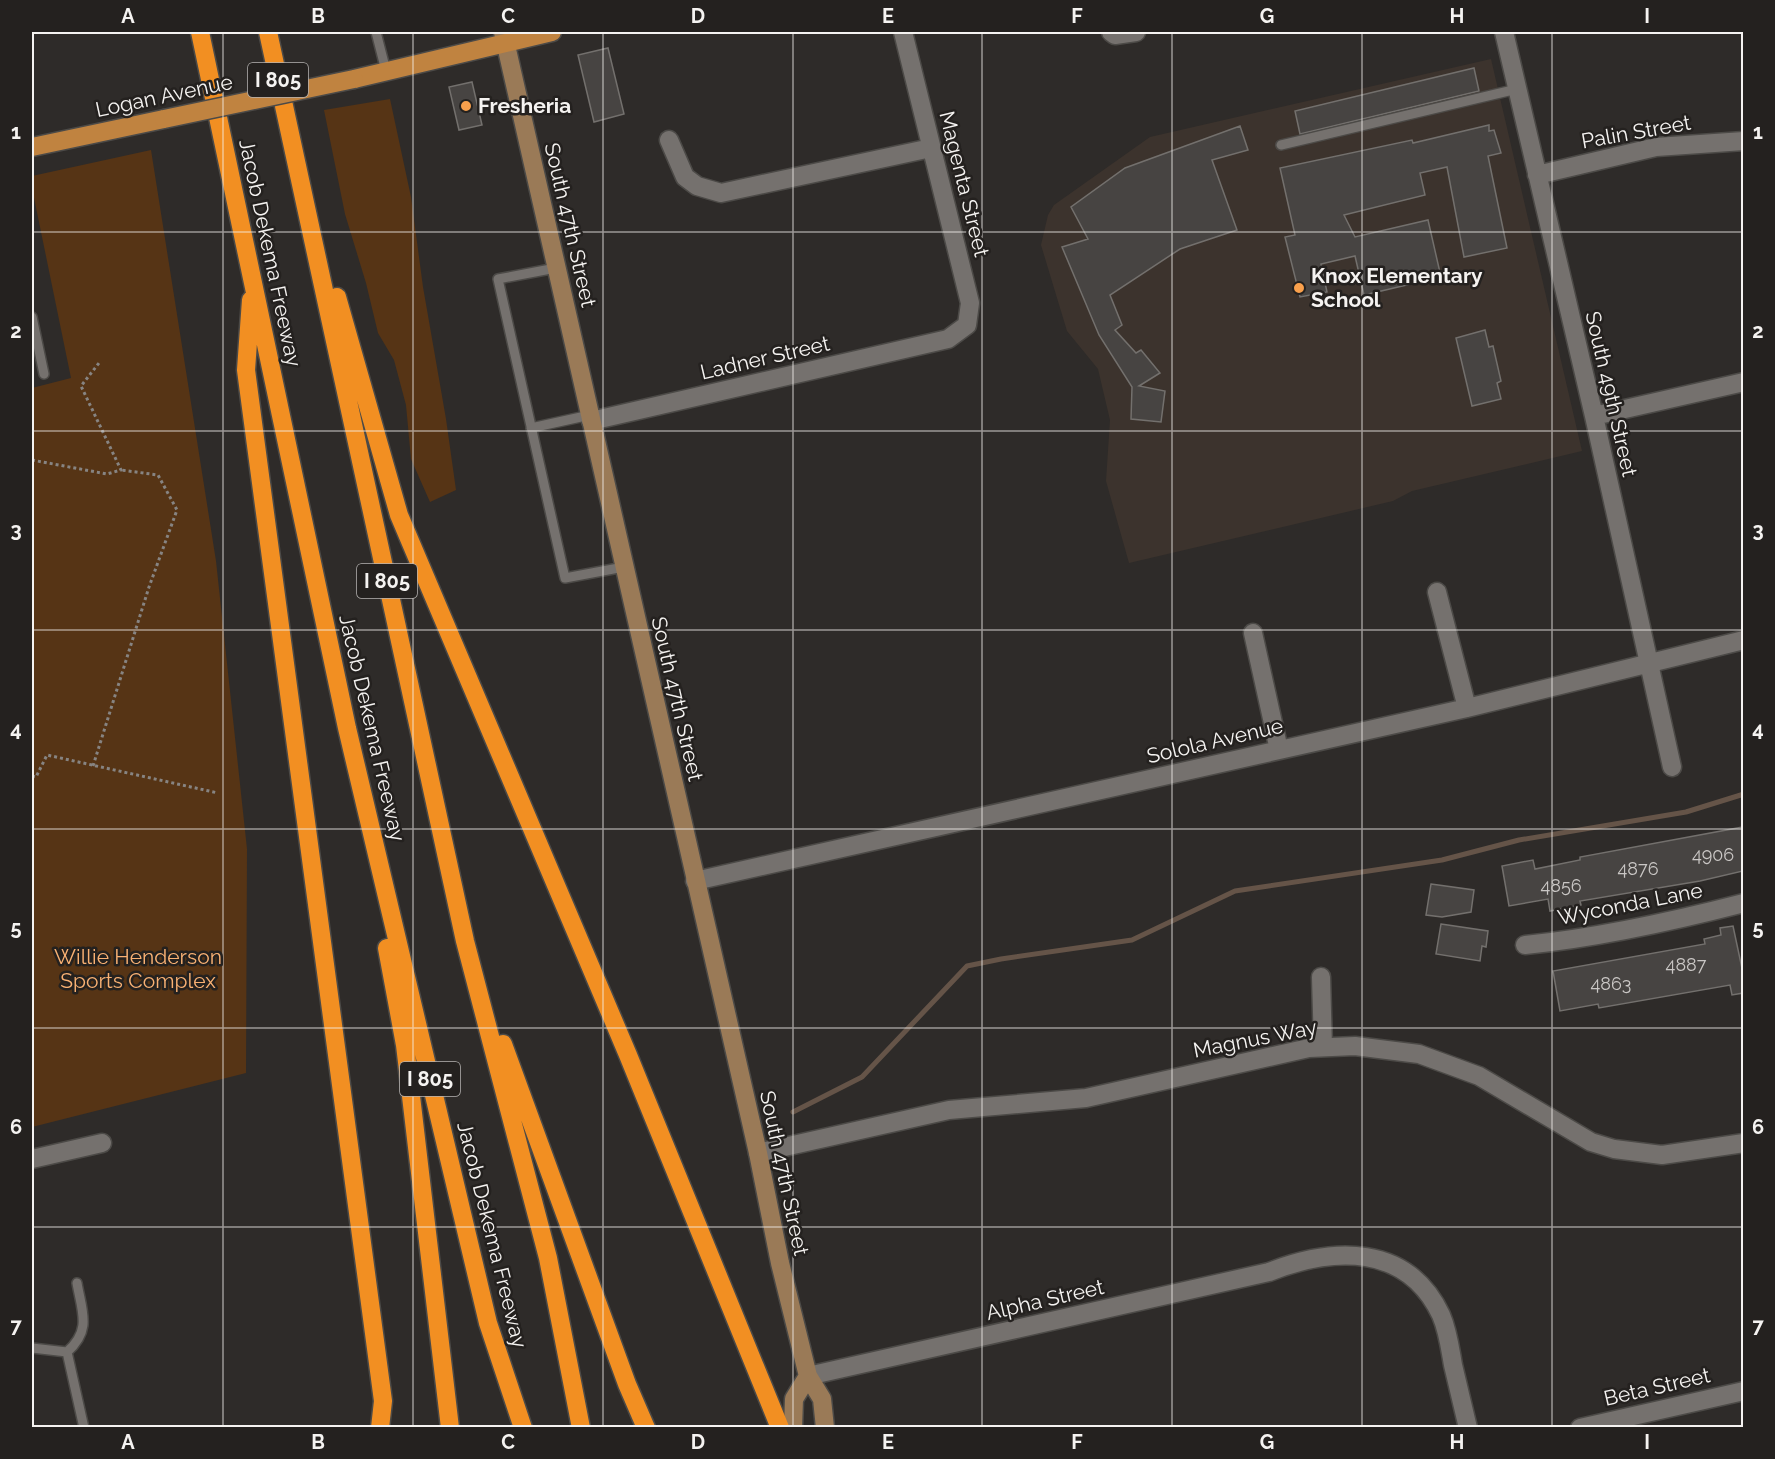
<svg xmlns="http://www.w3.org/2000/svg" width="1775" height="1459" font-family="Raleway,sans-serif">
<rect width="100%" height="100%" fill="#2e2b29"/>
<path fill="#3c332d" d="M1491,59L1582,451L1412,491L1393,501L1129,563L1106,481L1110,420L1098,369L1067,331L1041,245L1048,215L1054,205L1150,137Z"/>
<path fill="#563415" d="M390,99L411,197L423,287L446,419L456,490L430,502L411,459L406,405L394,360L378,333L366,283L345,214L324,110Z
M151,150L216,561L247,849L246,1073L32,1127V388L71,378L32,188V176Z"/>
<g fill="none" stroke-linecap="round" stroke-linejoin="round">
<path stroke="#655448" stroke-width="5" d="M793,1112L862,1077L967,966L1001,959L1132,940L1235,891L1442,860L1519,840L1686,812L1744,794"/>
</g>
<path fill="#474442" stroke="#73706d" stroke-width="1.5" d="M608,48L624,114L594,122L578,55Z
M1474,68L1479,91L1300,134L1295,111Z
M472,82L482,125L459,130L449,87Z
M1489,125V131L1494,130L1501,153L1488,156L1507,248L1464,257L1447,167L1420,173L1425,195L1344,215L1355,237L1428,220L1441,277L1364,295L1355,256L1321,264L1327,292L1300,297L1285,237L1295,235L1280,168L1412,140L1413,143Z
M1240,126L1248,150L1212,160L1237,230L1180,249L1110,295L1122,325L1115,330L1136,353L1141,350L1160,373L1139,386L1165,391L1161,422L1131,419L1132,387L1099,335L1062,247L1088,239L1071,207L1125,168Z
M1485,330L1489,347L1493,346L1501,381L1497,383L1501,399L1472,406L1456,338Z
M1743,827V871L1700,881L1580,901L1581,905L1550,911L1548,899L1509,906L1502,866L1533,860L1535,869L1580,860V857Z
M1431,884L1474,890L1471,912L1442,917L1426,915Z
M1441,924L1488,931L1486,947L1482,946L1480,961L1436,954Z
M1733,926L1743,973V993L1732,995L1730,985L1599,1008L1598,1004L1560,1011L1553,971L1705,944L1704,939L1721,935L1720,928Z"/>
<g fill="none" stroke-linecap="round" stroke-linejoin="round">
<defs>
<path id="lane" d="M376,32L386,71
M1281,145L1517,89
M556,268L498,279L565,578L624,567
M32,317L44,374
M531,428L590,415
M77,1283C82,1312 92,1330 67,1352L84,1428
M32,1348L67,1352"/>
<path id="street" d="M1111,32L1115,35L1136,32
M1504,32L1594,416L1672,767
M669,140L685,177L697,186L721,193L931,148
M1537,175L1656,147L1744,141
M1594,416L1744,382
M591,421L948,339L967,325L970,303L903,32
M1437,592L1467,708
M1253,633L1279,750
M695,881L1467,708L1744,640
M1525,945C1597,938 1674,921 1744,903
M1321,977L1323,1047
M758,1153L949,1110L1086,1098L1309,1048L1355,1046L1419,1054L1479,1076L1591,1142L1614,1149L1662,1155L1744,1143
M32,1159L102,1143
M808,1376L1269,1272C1333,1247 1407,1243 1441,1315C1448,1331 1450,1348 1453,1365C1458,1386 1463,1407 1468,1428
M1580,1428L1744,1391"/>
<path id="secondary" d="M503,32L758,1153L780,1263L808,1376L822,1399L825,1428
M793,1428L794,1399L808,1376"/>
<path id="primary" d="M354,79L552,32
M32,147L164,119"/>
<path id="highway" d="M200,32L347,728L488,1323L523,1428
M268,32L465,941L548,1258L581,1428
M337,297L399,515L628,1055L780,1428
M251,300L246,370L383,1401L380,1428
M387,948L405,1045L450,1428
M503,1044L627,1384L646,1428"/>
</defs>
<use href="#lane" stroke="#4c4a47" stroke-width="12"/>
<use href="#street" stroke="#4c4a47" stroke-width="21"/>
<use href="#secondary" stroke="#4c4a47" stroke-width="21"/>
<use href="#primary" stroke="#4c4a47" stroke-width="21"/>
<use href="#highway" stroke="#4c4a47" stroke-width="21"/>
<path stroke="#878482" stroke-width="3" stroke-dasharray="3 3" stroke-linecap="butt" d="M32,460L107,474L121,470L81,386L99,363
M93,766L149,587L177,510L158,475L121,470
M32,776L36,777L47,755L218,793"/>
<use href="#lane" stroke="#75716e" stroke-width="9"/>
<use href="#street" stroke="#75716e" stroke-width="18"/>
<use href="#secondary" stroke="#9a7a57" stroke-width="18"/>
<use href="#primary" stroke="#c08340" stroke-width="18"/>
<use href="#highway" stroke="#f28f22" stroke-width="18"/>
<defs>
<path id="primary-bridge" d="M164,119L354,79"/>
</defs>
<use href="#primary-bridge" stroke="#4c4a47" stroke-width="21" stroke-linecap="butt"/>
<use href="#primary-bridge" stroke="#c08340" stroke-width="18"/>
</g>
<path fill="none" stroke="#f5f3f1" stroke-width="1.5" stroke-opacity="0.55" d="M223,32V1428M413,32V1428M603,32V1428M793,32V1428M982,32V1428M1172,32V1428M1362,32V1428M1552,32V1428M32,232H1744M32,431H1744M32,630H1744M32,829H1744M32,1028H1744M32,1227H1744"/>
<g fill="#f9a04c" stroke="#24211f" stroke-width="2">
<circle cx="466" cy="106" r="6"/>
<circle cx="1299" cy="288" r="6"/>
</g>
<g text-anchor="middle" stroke-width="5" stroke-linejoin="round" paint-order="stroke">
<g font-size="18" fill="#cac7c5">
<text x="1713" y="861">4906</text>
<text x="1638" y="875">4876</text>
<text x="1561" y="892">4856</text>
<text x="1686" y="971">4887</text>
<text x="1611" y="990">4863</text>
</g>
<g fill="#24211f" stroke="#b6b4b2" stroke-width="1.5">
<rect x="248" y="63" width="60" height="34" rx="4.5"/>
<rect x="357" y="564" width="60" height="34" rx="4.5"/>
<rect x="400" y="1062" width="60" height="34" rx="4.5"/>
</g>
<g font-size="20" font-weight="bold" fill="#f5f3f1">
<text x="278" y="87">I 805</text>
<text x="387" y="588">I 805</text>
<text x="430" y="1086">I 805</text>
</g>
<g font-size="21" fill="#f5f3f1" stroke="#24211f">
<text transform="translate(164 96) rotate(-12)" y="7">Logan Avenue</text>
<text transform="translate(1636 132) rotate(-10)" y="7">Palin Street</text>
<text transform="translate(964 184) rotate(76)" y="7">Magenta Street</text>
<text transform="translate(570 225) rotate(77)" y="7">South 47th Street</text>
<text transform="translate(270 253) rotate(78)" y="7">Jacob Dekema Freeway</text>
<text transform="translate(765 358) rotate(-13)" y="7">Ladner Street</text>
<text transform="translate(1611 394) rotate(77)" y="7">South 49th Street</text>
<text transform="translate(677 699) rotate(77)" y="7">South 47th Street</text>
<text transform="translate(372 728) rotate(77)" y="7">Jacob Dekema Freeway</text>
<text transform="translate(1215 741) rotate(-13)" y="7">Solola Avenue</text>
<text transform="translate(1630 904) rotate(-11)" y="7">Wyconda Lane</text>
<text transform="translate(1255 1039) rotate(-11)" y="7">Magnus Way</text>
<text transform="translate(784 1173) rotate(78)" y="7">South 47th Street</text>
<text transform="translate(492 1235) rotate(76)" y="7">Jacob Dekema Freeway</text>
<text transform="translate(1045 1300) rotate(-13)" y="7">Alpha Street</text>
<text transform="translate(1657 1387) rotate(-13)" y="7">Beta Street</text>
</g>
<g font-size="21" font-weight="bold" fill="#f5f3f1" stroke="#24211f" text-anchor="start">
<text x="478" y="113">Fresheria</text>
<text x="1311" y="283">Knox Elementary<tspan x="1311" dy="24">School</tspan></text>
</g>
<g font-size="21" fill="#f9b173" stroke="#24211f">
<text x="138" y="964">Willie Henderson<tspan x="138" dy="24">Sports Complex</tspan></text>
</g>
</g>
<rect width="1775" height="1459" fill="none" stroke="#24211f" stroke-width="66"/>
<rect x="33" y="33" width="1709" height="1393" fill="none" stroke="#f5f3f1" stroke-width="2"/>
<g font-size="20" text-anchor="middle" font-weight="bold" fill="#f5f3f1">
<text x="128" y="23">A</text>
<text x="318" y="23">B</text>
<text x="508" y="23">C</text>
<text x="698" y="23">D</text>
<text x="888" y="23">E</text>
<text x="1077" y="23">F</text>
<text x="1267" y="23">G</text>
<text x="1457" y="23">H</text>
<text x="1647" y="23">I</text>
<text x="16" y="139">1</text>
<text x="1758" y="139">1</text>
<text x="16" y="338">2</text>
<text x="1758" y="338">2</text>
<text x="16" y="537">3</text>
<text x="1758" y="537">3</text>
<text x="16" y="736">4</text>
<text x="1758" y="736">4</text>
<text x="16" y="935">5</text>
<text x="1758" y="935">5</text>
<text x="16" y="1134">6</text>
<text x="1758" y="1134">6</text>
<text x="16" y="1333">7</text>
<text x="1758" y="1333">7</text>
<text x="128" y="1449">A</text>
<text x="318" y="1449">B</text>
<text x="508" y="1449">C</text>
<text x="698" y="1449">D</text>
<text x="888" y="1449">E</text>
<text x="1077" y="1449">F</text>
<text x="1267" y="1449">G</text>
<text x="1457" y="1449">H</text>
<text x="1647" y="1449">I</text>
</g>
</svg>
